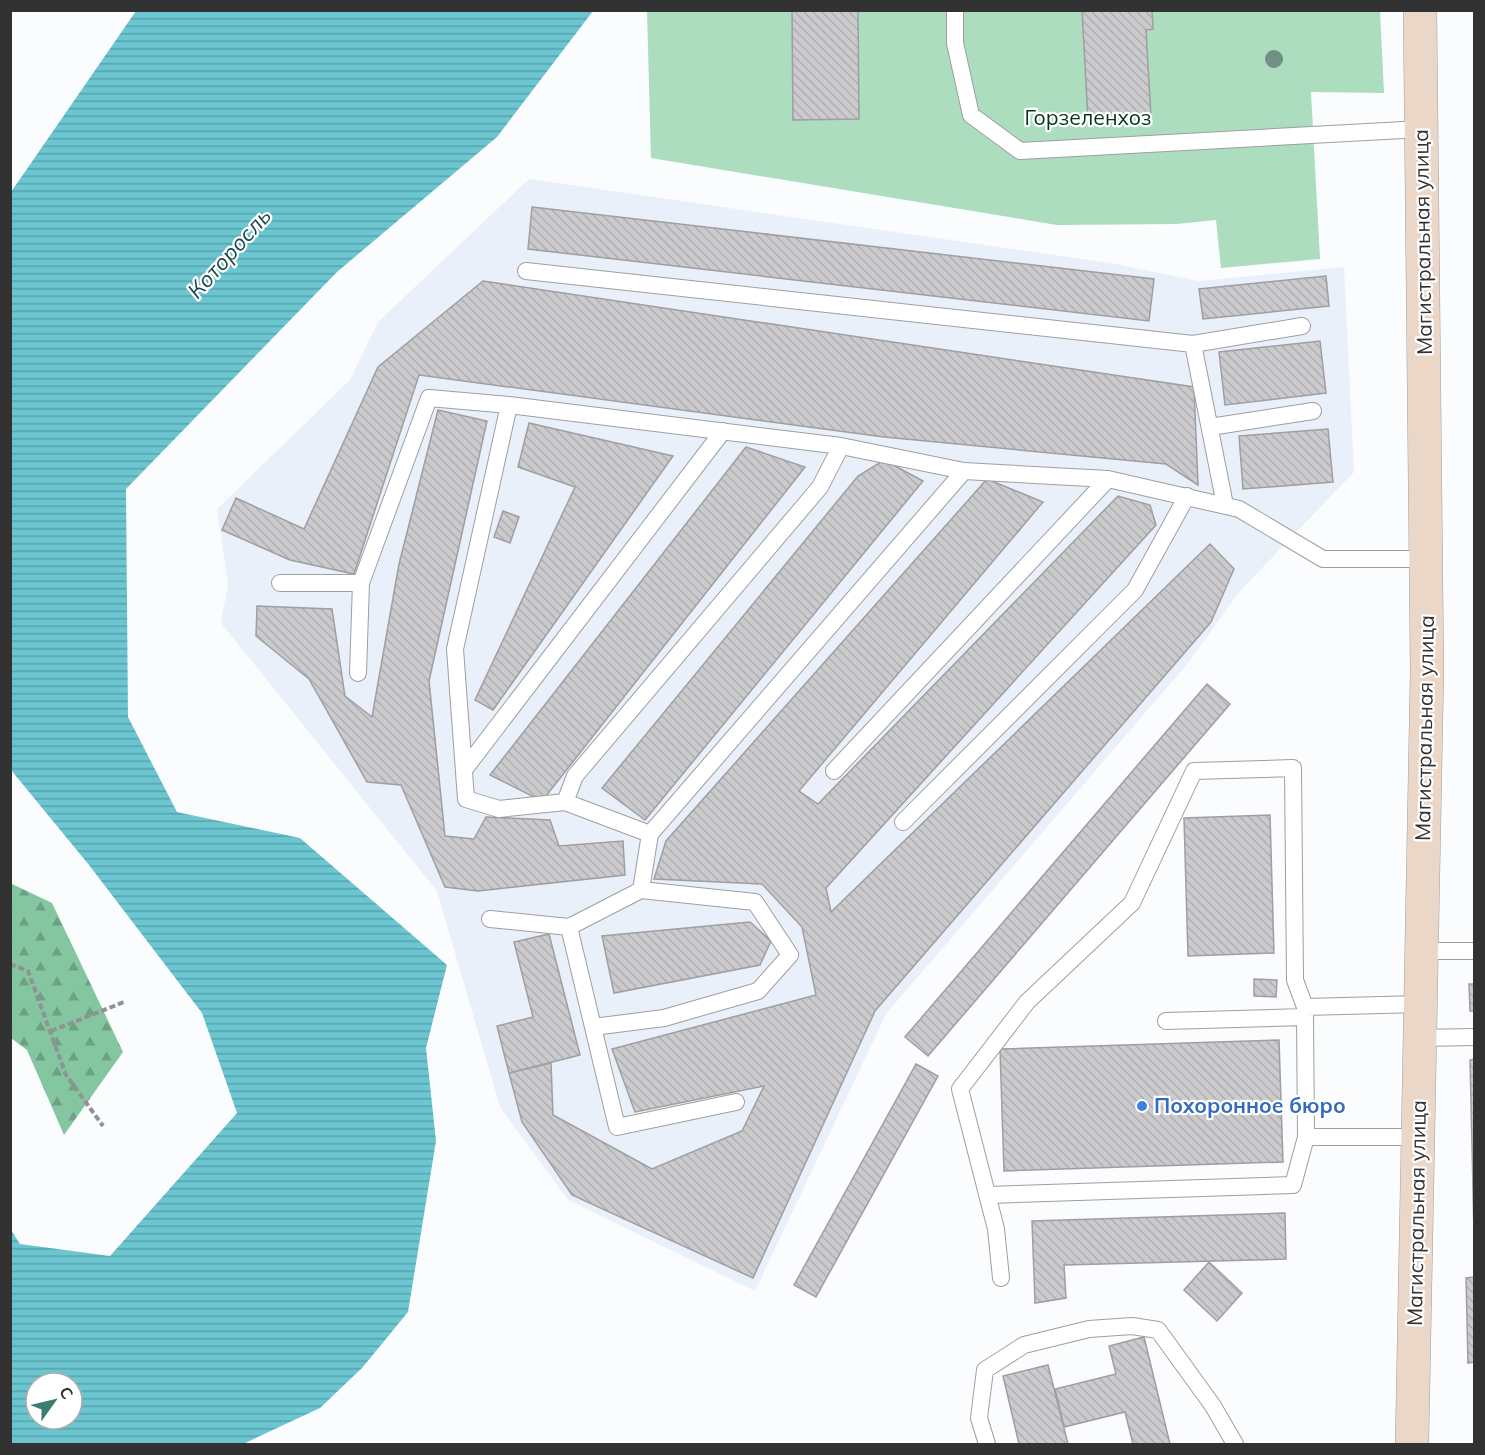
<svg xmlns="http://www.w3.org/2000/svg" width="1485" height="1455" font-family="Mulish,sans-serif">
<defs>
<pattern id="forest-firs" width="22" height="20" patternUnits="userSpaceOnUse" patternTransform="scale(1.5)"><rect width="22" height="20" fill="#83c6a0"/><path d="M5 1l3.5 6h-7zM16 11l3.5 6h-7z" fill="#6ca183"/></pattern>
<pattern id="water-rules" width="6" height="5" patternUnits="userSpaceOnUse" patternTransform="scale(1.5)"><rect width="6" height="5" fill="#6bc6d1"/><path d="M0 2.5h6" fill="none" stroke="#59a1aa"/></pattern>
<pattern id="building-back-hatch" width="6" height="6" patternUnits="userSpaceOnUse" patternTransform="scale(1.5)"><rect width="6" height="6" fill="#cbcacd"/><path d="M-1 5l2 2M0 0l6 6M5-1l2 2" fill="none" stroke="#afaeb0"/></pattern>
</defs>
<rect width="100%" height="100%" fill="#fafcfe"/>
<path fill="#eaf0f9" d="M529,179L1110,263L1199,281L1344,267L1354,472L1240,591L1188,663L886,1014L755,1291L568,1200L500,1107L437,891L221,623L228,584L217,509L350,380L378,322Z"/>
<path fill="#acddbf" d="M647,11H1380L1384,93L1311,92L1320,259L1221,268L1216,220L1177,224L1057,225L651,158Z"/>
<path fill="url(#forest-firs)" d="M10,883L52,903L123,1052L64,1135L27,1050L11,1038Z"/>
<path fill="url(#water-rules)" fill-rule="evenodd" d="M136,11H593L497,137L337,272L126,489L128,717L177,812L300,838L447,965L426,1048L436,1141L408,1312L362,1368L320,1408L243,1444H11V1230L20,1244L110,1256L237,1113L202,1013L89,865L11,770V192ZM36,1383H72V1419H36Z"/>
<path fill="url(#building-back-hatch)" stroke="#9f9ea1" stroke-width="1.5" d="M792,10H858L859,119L793,120Z
M1082,10H1152L1153,29L1146,30L1151,117L1088,120Z
M532,207L1154,279L1149,321L528,249Z
M1326,276L1329,306L1203,319L1199,289Z
M483,281L1194,387L1198,485L1166,464L884,437L419,375L354,574L290,560L222,530L236,498L304,529L378,367Z
M1320,341L1326,393L1225,405L1219,352Z
M438,410L487,421L429,681L445,836L474,839L486,817L550,820L559,846L623,841L625,875L478,891L445,887L401,785L367,782L309,679L256,636L257,606L332,609L345,696L372,717L399,564Z
M529,423L673,456L493,710L475,700L575,487L518,467Z
M1328,429L1333,482L1243,489L1239,436Z
M746,447L805,467L542,801L490,775Z
M884,460L923,481L645,820L602,788L858,476Z
M987,479L1043,502L799,791L818,804L1118,496L1150,505L1156,525L826,888L831,912L1210,544L1234,569L1211,622L875,1011L753,1278L572,1195L522,1122L509,1073L551,1063L553,1115L652,1169L742,1131L764,1086L635,1112L612,1049L816,995L802,927L762,884L654,879L666,841Z
M503,511L519,517L510,543L494,537Z
M1207,684L1230,704L928,1056L905,1037Z
M1270,815L1274,953L1188,956L1184,818Z
M750,922L771,941L760,965L614,993L602,936Z
M549,934L580,1055L509,1073L497,1026L533,1017L514,942Z
M1254,979L1277,980L1276,997L1254,996Z
M1469,984H1474V1011H1470Z
M1279,1040L1283,1162L1004,1171L1000,1049Z
M1474,1059V1234L1470,1060Z
M916,1064L938,1076L816,1297L794,1285Z
M1285,1213L1286,1259L1064,1265L1066,1298L1035,1303L1032,1221Z
M1209,1262L1242,1293L1217,1321L1184,1290Z
M1474,1277V1362L1468,1363L1466,1278Z
M1144,1337L1170,1444H1133L1125,1412L1064,1427L1055,1389L1116,1374L1109,1346Z
M1048,1365L1068,1444H1019L1003,1376Z"/>
<g fill="none" stroke-linecap="round" stroke-linejoin="round">
<defs>
<path id="service" d="M955,10V43L971,115L1020,151L1422,129
M526,271L1193,344L1225,505
M1193,344L1302,326
M509,405L841,446
M1210,427L1313,411
M964,471L1108,479L1239,509L1323,559H1426
M280,583H361
M358,673L361,583L429,398L509,405L455,649L466,799L499,809L565,802L575,776L820,487L841,446L964,471L650,834L641,890L569,927L617,1127L736,1102
M464,770L723,431
M834,771L1108,479
M565,802L650,834
M903,822L1135,590L1187,496
M490,919L569,927
M1421,951H1474
M1305,1016V1007L1420,1004
M1166,1021L1305,1017L1306,1137H1418
M593,1027L664,1018L758,991L790,955L755,902L641,890
M1420,1038L1474,1037
M987,1195L1293,1185L1306,1137
M1001,1278L996,1229L960,1089L1027,1002L1132,903L1194,771L1293,768L1295,980L1305,1007
M987,1444L979,1418L985,1370L1024,1345L1089,1329L1132,1326L1158,1330L1213,1406L1235,1444"/>
<path id="secondary" d="M1412,1444L1427,671L1420,10"/>
</defs>
<use href="#service" stroke="#9d9fa1" stroke-width="18"/>
<use href="#secondary" stroke="#9d9fa1" stroke-width="34"/>
<path stroke="#919293" stroke-width="4" stroke-dasharray="6 3" stroke-linecap="butt" d="M10,964L28,971L66,1075L103,1126
M51,1031L124,1002"/>
<use href="#service" stroke="#fff" stroke-width="16"/>
<use href="#secondary" stroke="#ebd7c8" stroke-width="33"/>
</g>
<circle fill="#709083" cx="1274" cy="59" r="9"/>
<circle fill="#3f7fe0" stroke="#fff" stroke-width="2" cx="1142" cy="1106" r="6"/>
<g text-anchor="middle" stroke-width="4.5" stroke-linejoin="round" paint-order="stroke">
<g font-size="21" fill="#00371e" stroke="#fff">
<text x="1088" y="125">Горзеленхоз</text>
</g>
<g font-size="21" fill="#323233" stroke="#fff">
<text transform="translate(1423 242) rotate(-91)" y="7">Магистральная улица</text>
<text transform="translate(1425 728) rotate(-89)" y="7">Магистральная улица</text>
<text transform="translate(1417 1213) rotate(-89)" y="7">Магистральная улица</text>
</g>
<g font-size="21" font-weight="bold" fill="#366cbe" stroke="#fff" text-anchor="start">
<text x="1154" y="1113">Похоронное бюро</text>
</g>
<g font-size="22" font-style="italic" fill="#1e484d" stroke="#fff">
<text transform="translate(229 253) rotate(-48)" y="8">Которосль</text>
</g>
</g>
<rect width="1485" height="1455" fill="none" stroke="#323233" stroke-width="24"/>
<g transform="translate(54 1401) rotate(56)"><circle r="28" fill="#ffffff" stroke="#adadad" stroke-width="1.5"/>
<path d="M0-4.5L10 22L0 15L-10 22Z" fill="#3a7e72"/>
<text y="-9" font-size="16" font-weight="bold" text-anchor="middle" fill="#323233">С</text>
</g>
</svg>
